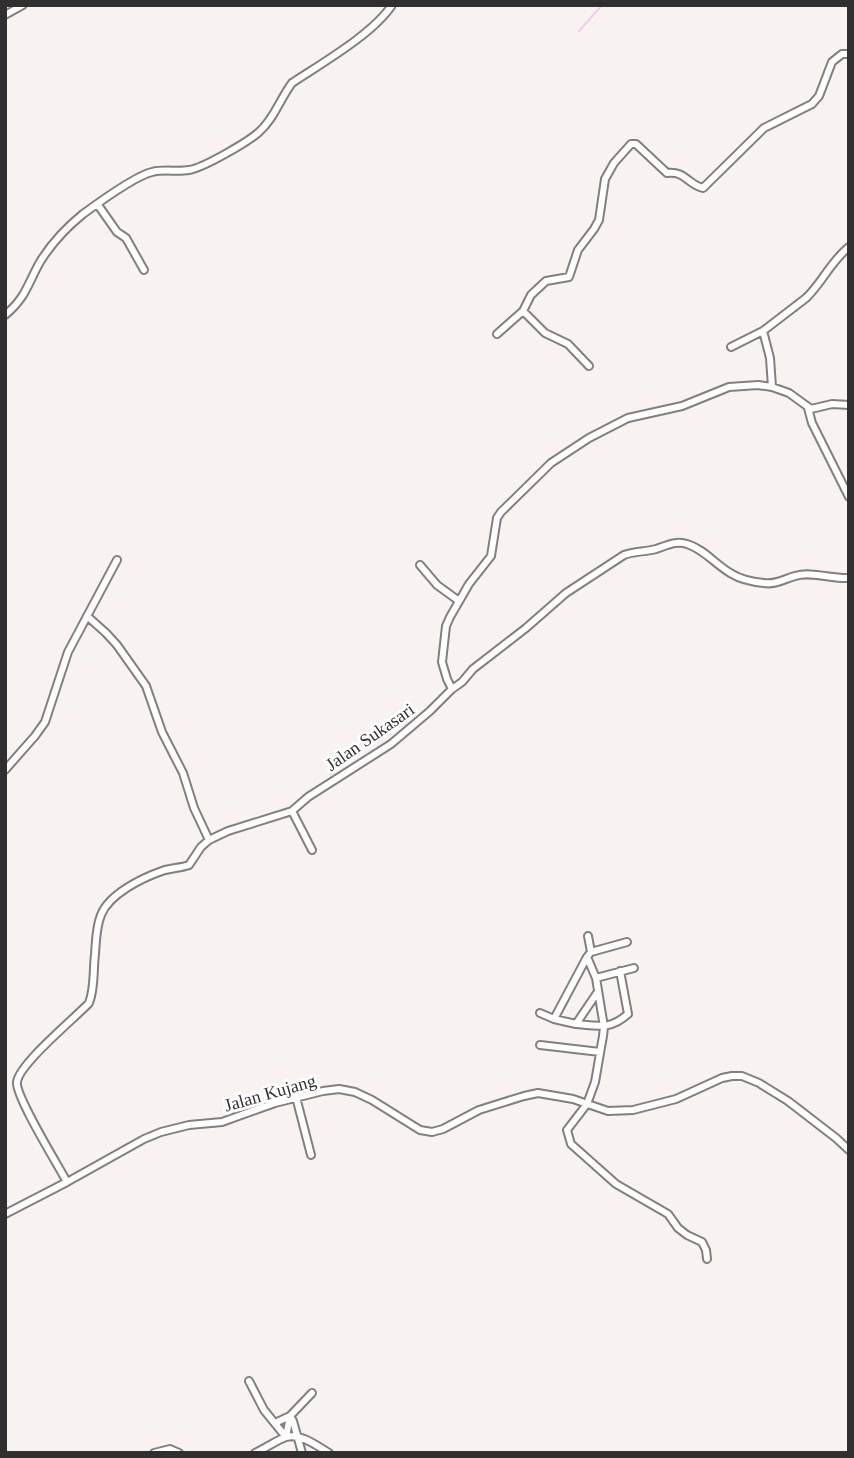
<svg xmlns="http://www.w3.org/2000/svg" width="854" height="1458" font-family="Georgia,serif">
<rect width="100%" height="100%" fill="#f8f2f1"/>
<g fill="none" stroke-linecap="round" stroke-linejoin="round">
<path stroke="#f6c9f2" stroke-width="2" d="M579,31L602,5"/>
<defs>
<path id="street" d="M5,15L23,5
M98,205L117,232L126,238L144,270
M523,311L545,333L568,344L589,366
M5,315C26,298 28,283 40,262C51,244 67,227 83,214C98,203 135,176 152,172C164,169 177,172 189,170C203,168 248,142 259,132C274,119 280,99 292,83C322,63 373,34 392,5
M763,331L770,358L772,387
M497,334L523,311L531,295L546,281L569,277L578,250L594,229L599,220L605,179L614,163L631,144H636L667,173C686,171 687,184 703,188L764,128L812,104L819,96L832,62L842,54H849
M731,347L763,331L806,298C822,283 831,261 849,247
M808,408L812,423L849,497
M420,565L437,585L459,601
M87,616L106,633L117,645L146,686L162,732L183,773L194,808L209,840
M452,689L462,682L473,669L526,628L566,593L624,555C634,551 645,552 656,549C666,546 676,540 687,544C704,549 717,566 732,574C740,579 754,582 764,583C775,585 784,579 795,576C812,571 831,579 849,578
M5,770L35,736L45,722L68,652L117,560
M292,811L312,850
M588,936L591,952L587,957L596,978L604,1027L603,1036L595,1082L587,1104L567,1130L571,1144L616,1184L668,1214L678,1228L687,1235L702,1242L706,1250L707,1259
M591,952L627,942
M596,978L634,968
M597,993L576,1024C598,1026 610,1030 628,1014L620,971
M540,1013L554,1019L576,1024
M554,1019L587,957
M540,1045L600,1052
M296,1097L311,1155
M67,1182C58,1165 15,1096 17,1082C19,1064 75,1018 89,1003C95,988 93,970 95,954C96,941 96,927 101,915C109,894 142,878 162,871C171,868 181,868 189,865L201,847L209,840L228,831L292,811L308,797L391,744L430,711L452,689L447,679L442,662L446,626L450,617L469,584L491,556L497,518L501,512L551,463L589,438L628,418L682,406L729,387L758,385L772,387L789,393L811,409L832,404L849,405
M5,1214L67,1182L144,1139L161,1132L189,1125L222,1122L275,1103L323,1091L339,1089L355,1092L372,1100L420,1130L432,1132L443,1129L479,1110L524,1096L538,1093L573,1099L608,1111L633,1110L676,1099L722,1078L732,1076H742L759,1083L788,1101L836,1138L849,1150
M249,1381L264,1410L286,1437L290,1416L312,1393
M275,1423L290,1416L293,1421L302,1453
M154,1453L170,1449L179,1453
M255,1453C264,1449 279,1439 286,1437C301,1433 317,1446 329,1453"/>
</defs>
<use href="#street" stroke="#847e7e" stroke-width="10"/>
<use href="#street" stroke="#fff" stroke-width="6"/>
</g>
<g text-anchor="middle" stroke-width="6" stroke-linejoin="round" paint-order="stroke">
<g font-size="18" fill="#312f2f" stroke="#fff">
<text transform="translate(370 737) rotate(-35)" y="6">Jalan Sukasari</text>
<text transform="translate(270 1093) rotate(-16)" y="6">Jalan Kujang</text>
</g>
</g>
<rect width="854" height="1458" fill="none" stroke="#312f2f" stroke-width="14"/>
</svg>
